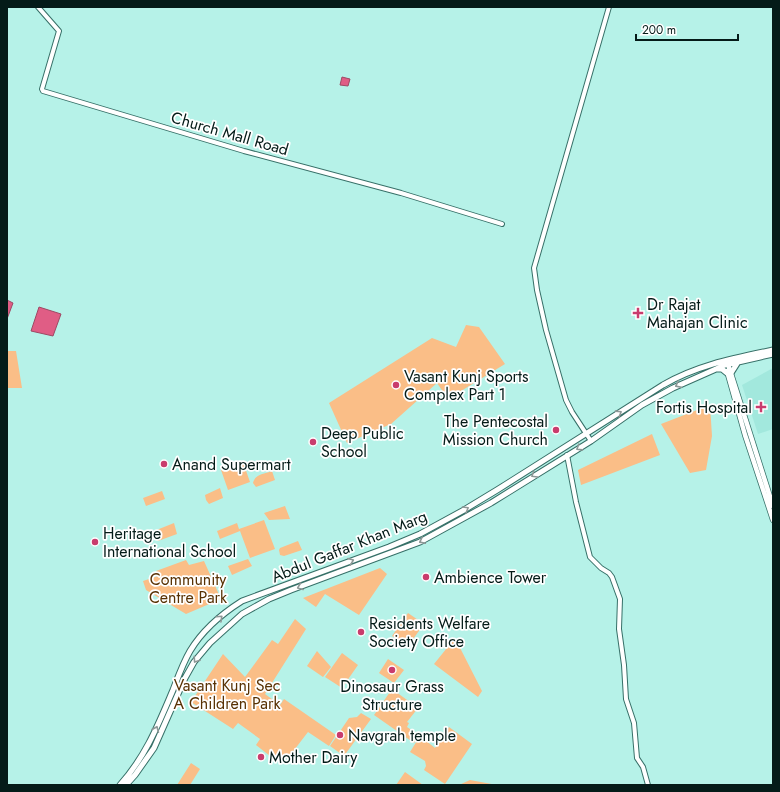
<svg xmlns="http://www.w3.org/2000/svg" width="780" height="792" font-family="Jost,sans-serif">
<rect width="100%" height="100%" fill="#b6f2e8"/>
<path fill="#a2e8dd" d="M773,368V429L758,434L742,385Z"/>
<path fill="#fabe87" d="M466,325L479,327L505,364L448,399L437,383L391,424L347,443L329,403L432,338L456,347Z
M7,351H16L22,388H7Z
M710,405L712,436L706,470L690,473L661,424Z
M652,434L660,455L581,485L578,470Z
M243,462L250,482L228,490L221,470Z
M272,471L275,480L256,487L253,483C255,474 264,474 272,471Z
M220,488L223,498L209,504L206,500L205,495Z
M162,491L165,499L146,506L143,498Z
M285,506L290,519L269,520L264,513Z
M264,520L275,549L250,558L240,531L220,539L217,531L237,523L239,529Z
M174,523L177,534L158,541L154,531Z
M298,541L302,550L284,556L280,555L279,550L280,548Z
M248,559L252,566L232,575L228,566Z
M186,560L189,565L204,561L221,599L186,614L146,590L143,581L158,576L156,571Z
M380,568L387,574L359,615L325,594L316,607L303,598Z
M408,613L424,624L408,646L392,636Z
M295,619L306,629L265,694L280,705L284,699L336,735L329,746L308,732L288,758L275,760L256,745L260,739L238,723L233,729L191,702L223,654L245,677L272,640L278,644Z
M455,638L482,691L478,697L434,664Z
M317,651L331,667L323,677L307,666Z
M342,653L358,665L342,688L325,677Z
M388,659L404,670L394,683L379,673Z
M392,689L418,708L407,722L409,723L407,727L419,735L414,743L374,715Z
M361,713L371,719L344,756L330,746L349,718L357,717Z
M449,727L472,744L445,784L424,770L426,766L425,761L410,752L420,736L435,748Z
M191,763L200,769L190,785H177Z
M405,772L423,785H396Z
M470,780L497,785H459Z"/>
<path fill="#e05d85" stroke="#9e4964" d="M342,77L350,79L348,86L340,85Z
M7,300L13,303L7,319Z
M39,307L61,314L53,336L31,331Z"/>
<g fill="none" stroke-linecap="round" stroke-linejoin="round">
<defs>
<path id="tertiary" d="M38,7L59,31L42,89L43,91L244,151L401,193L502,224
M591,441L572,412L566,400L546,330L537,290L534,268L609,7
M567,455L576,502L590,557L601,568L609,573L612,577L620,599L619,629L624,665L626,699L634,723L637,758L643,767L648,785"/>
<path id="secondary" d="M727,361L773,506
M727,371L745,435L773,520"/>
<path id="primary" d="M717,369H722L727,373
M731,373L738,362
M120,785C146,756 158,725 173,690C178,677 183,663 190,651C202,631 223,613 242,601L389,547L420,534L464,510L497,490L663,385C697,365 735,358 773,350
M126,785L135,775L154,748L185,678L194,662L210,643L242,614L269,599L291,590L420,542L491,503L591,441L642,405L673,388L725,365L773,354"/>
</defs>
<use href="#tertiary" stroke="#377068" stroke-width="6"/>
<use href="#secondary" stroke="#377068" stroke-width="6"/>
<use href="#primary" stroke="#377068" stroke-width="7"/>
<use href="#tertiary" stroke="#fff" stroke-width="4"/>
<use href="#secondary" stroke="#fff" stroke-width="4.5"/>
<use href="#primary" stroke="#fff" stroke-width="5"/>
</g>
<defs><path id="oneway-chevron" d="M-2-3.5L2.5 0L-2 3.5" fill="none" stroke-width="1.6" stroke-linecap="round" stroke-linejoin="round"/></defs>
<g stroke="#8e9897">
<use href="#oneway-chevron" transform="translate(678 385) rotate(154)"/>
<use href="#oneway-chevron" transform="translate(619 413) rotate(-32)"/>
<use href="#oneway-chevron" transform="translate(579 448) rotate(148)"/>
<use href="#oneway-chevron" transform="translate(534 475) rotate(149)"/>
<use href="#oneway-chevron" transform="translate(466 509) rotate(-30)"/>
<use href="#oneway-chevron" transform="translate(422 541) rotate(154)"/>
<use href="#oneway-chevron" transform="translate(351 561) rotate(-21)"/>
<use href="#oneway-chevron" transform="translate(300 587) rotate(159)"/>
<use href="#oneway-chevron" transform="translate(220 618) rotate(-43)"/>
<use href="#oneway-chevron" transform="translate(196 660) rotate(124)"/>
<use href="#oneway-chevron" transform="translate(156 729) rotate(-67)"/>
</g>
<g fill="#c93c6d" stroke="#fff" stroke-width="1.5">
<path d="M636 307h4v4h4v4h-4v4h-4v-4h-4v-4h4z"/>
<circle cx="396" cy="385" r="4"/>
<path d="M759 401h4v4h4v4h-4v4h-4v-4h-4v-4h4z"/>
<circle cx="556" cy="430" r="4"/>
<circle cx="313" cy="442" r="4"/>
<circle cx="164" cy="464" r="4"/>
<circle cx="95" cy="542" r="4"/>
<circle cx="426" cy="577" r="4"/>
<circle cx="361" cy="632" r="4"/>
<circle cx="392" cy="670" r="4"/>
<circle cx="340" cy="735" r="4"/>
<circle cx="261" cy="757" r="4"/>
</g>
<g text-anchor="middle" stroke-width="3.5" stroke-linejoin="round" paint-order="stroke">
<g font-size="16" fill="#041b18" stroke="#fff">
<text transform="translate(230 133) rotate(16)" y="6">Church Mall Road</text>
<text transform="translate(349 546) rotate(-22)" y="6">Abdul Gaffar Khan Marg</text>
</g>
<g font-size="16" fill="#041b18" stroke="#fff" text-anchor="start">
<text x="647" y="310">Dr Rajat<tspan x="647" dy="18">Mahajan Clinic</tspan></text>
<text x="404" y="382">Vasant Kunj Sports<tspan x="404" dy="18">Complex Part 1</tspan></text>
<text x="752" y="413" text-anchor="end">Fortis Hospital</text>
<text x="548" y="427" text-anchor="end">The Pentecostal<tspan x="548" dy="18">Mission Church</tspan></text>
<text x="321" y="439">Deep Public<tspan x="321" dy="18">School</tspan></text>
<text x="172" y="470">Anand Supermart</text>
<text x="103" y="539">Heritage<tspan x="103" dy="18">International School</tspan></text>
<text x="434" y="583">Ambience Tower</text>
<text x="369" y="629">Residents Welfare<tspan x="369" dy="18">Society Office</tspan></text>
<text x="392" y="692" text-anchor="middle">Dinosaur Grass<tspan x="392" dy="18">Structure</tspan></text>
<text x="348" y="741">Navgrah temple</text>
<text x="269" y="763">Mother Dairy</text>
</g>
<g font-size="16" fill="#583103" stroke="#fff">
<text x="188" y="585">Community<tspan x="188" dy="18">Centre Park</tspan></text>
<text x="227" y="691">Vasant Kunj Sec<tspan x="227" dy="18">A Children Park</tspan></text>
</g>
</g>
<rect width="780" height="792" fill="none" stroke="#041b18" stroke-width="16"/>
<path d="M636 34v6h102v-6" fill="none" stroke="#041b18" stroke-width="2"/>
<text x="642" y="34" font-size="12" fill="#041b18" stroke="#ffffff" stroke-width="3" paint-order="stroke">200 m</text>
</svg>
